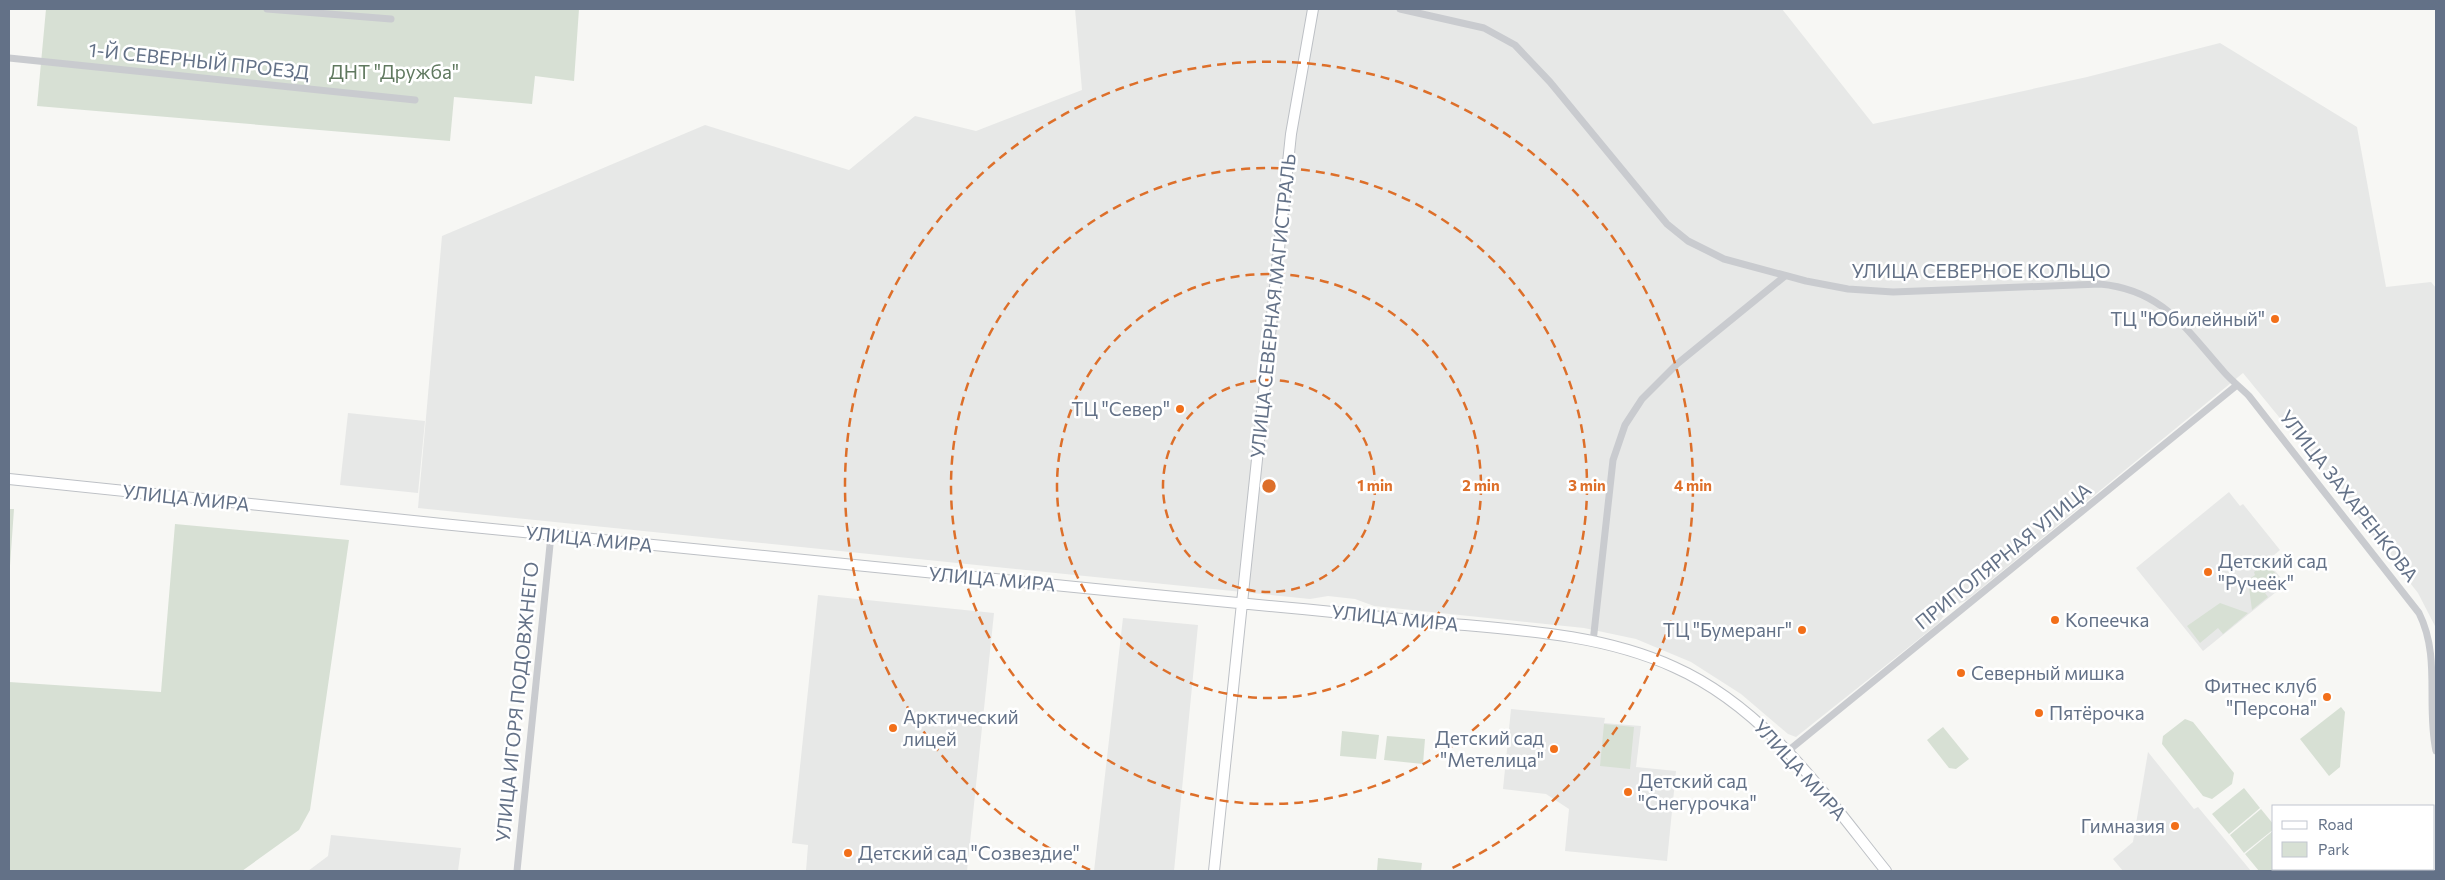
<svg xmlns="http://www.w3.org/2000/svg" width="2445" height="880" font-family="Commissioner,sans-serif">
<rect width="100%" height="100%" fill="#f7f7f4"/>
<path fill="#e7e8e7" d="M1075,9H1782L1873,124L2087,77L2220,43L2357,127L2386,287L2431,282L2436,288V628L2418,593L2325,475L2319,462L2304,443L2292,433L2243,373L1967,600L1958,604L1945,614L1939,623L1796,737L1788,734L1741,694L1691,662L1636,639L1584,628L1374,606L1355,599L1328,596L1310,599L418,508L442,236L705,125L849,170L915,116L976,131L1082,90Z
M348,413L425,421L418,493L340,485Z
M2229,492L2240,506L2243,504L2280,550L2267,561L2286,584L2203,651L2136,568Z
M818,595L994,613L967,871H806L808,845L792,843Z
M1123,618L1198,625L1174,871H1094Z
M1511,709L1605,718L1604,723L1641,726L1636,767L1676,771L1667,861L1565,851L1569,809L1546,794L1503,789Z
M2148,752L2194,809L2198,807L2251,871H2123L2113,859L2133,842Z
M331,835L461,848L458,871H308L328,856Z"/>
<path fill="#d7e0d4" d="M46,9H579L574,81L535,76L532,104L454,97L450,141L37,106Z
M9,509H14L9,580Z
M175,524L349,540L310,810L299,830L242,871H9V682L161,692Z
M2266,562L2281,580L2265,593L2268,597L2252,610L2248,580L2255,575L2254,572Z
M2220,603L2248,613L2223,634L2218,628L2200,643L2187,626Z
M2341,707L2345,712L2340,767L2329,776L2300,739Z
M2185,719L2193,722L2234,773L2232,784L2212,799L2203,796L2162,744L2163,736Z
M1604,724L1634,727L1630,769L1600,766Z
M1943,727L1969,759L1956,769L1949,768L1927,740Z
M1342,731L1379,735L1376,759L1340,756Z
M1387,736L1425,739L1423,764L1384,760Z
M2244,788L2260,808L2229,834L2212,814Z
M2261,809L2274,825V829L2244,853L2230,835Z
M2274,830V869H2296L2293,871H2259L2245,854Z
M1378,858L1422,863L1421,871H1377Z"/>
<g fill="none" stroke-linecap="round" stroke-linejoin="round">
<defs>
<path id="secondary" d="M9,479C391,519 772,558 1155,595C1250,604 1346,613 1441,623C1519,630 1602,634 1674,667C1766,708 1825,795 1886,871
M1214,871L1291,134L1313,9"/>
</defs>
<use href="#secondary" stroke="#bdc0c5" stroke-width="12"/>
<path stroke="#c9cbcf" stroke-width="7" d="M267,9L391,19
M1400,9L1484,28L1515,45L1550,82L1667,224L1688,241L1724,259L1806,281L1848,289L1893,292L2100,284C2163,290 2185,328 2224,372C2232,381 2241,388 2249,396L2419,613C2441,657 2426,705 2436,751
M9,58L415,100
M1593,642L1613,460L1625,425L1642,399L1677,364L1785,276
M1788,751L2237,385
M517,871L551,535"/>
<use href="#secondary" stroke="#fff" stroke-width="10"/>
</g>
<g fill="none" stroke="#dd6f2a" stroke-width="2.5" stroke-dasharray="9 6">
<circle cx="1269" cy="486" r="106"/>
<circle cx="1269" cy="486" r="212"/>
<circle cx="1269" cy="486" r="318"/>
<path d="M1090 870A424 424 0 1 1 1448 870"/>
</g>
<g fill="#f26f19" stroke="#fff" stroke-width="2">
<circle cx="2275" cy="319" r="5"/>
<circle cx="1180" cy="409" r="5"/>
<circle cx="2208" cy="572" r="5"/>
<circle cx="2055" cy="620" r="5"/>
<circle cx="1802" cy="630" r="5"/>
<circle cx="1961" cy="673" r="5"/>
<circle cx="2327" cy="697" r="5"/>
<circle cx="2039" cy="713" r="5"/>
<circle cx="893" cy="728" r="5"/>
<circle cx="1554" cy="749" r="5"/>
<circle cx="1628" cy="792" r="5"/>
<circle cx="2175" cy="826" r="5"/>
<circle cx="848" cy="853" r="5"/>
</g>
<g text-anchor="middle" stroke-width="5" stroke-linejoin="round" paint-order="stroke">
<g font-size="19" fill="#637187" stroke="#fff">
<text transform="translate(199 61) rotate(6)" y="7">1-Й СЕВЕРНЫЙ ПРОЕЗД</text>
<text x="1981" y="278">УЛИЦА СЕВЕРНОЕ КОЛЬЦО</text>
<text transform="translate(1273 306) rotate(-84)" y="7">УЛИЦА СЕВЕРНАЯ МАГИСТРАЛЬ</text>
<text transform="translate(2349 496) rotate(52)" y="7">УЛИЦА ЗАХАРЕНКОВА</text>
<text transform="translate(186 498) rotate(6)" y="7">УЛИЦА МИРА</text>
<text transform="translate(589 539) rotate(6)" y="7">УЛИЦА МИРА</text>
<text transform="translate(2003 556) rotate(-39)" y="7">ПРИПОЛЯРНАЯ УЛИЦА</text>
<text transform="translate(992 579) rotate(5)" y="7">УЛИЦА МИРА</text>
<text transform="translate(1395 618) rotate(6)" y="7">УЛИЦА МИРА</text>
<text transform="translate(517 702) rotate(-84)" y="7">УЛИЦА ИГОРЯ ПОДОВЖНЕГО</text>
<text transform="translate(1800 770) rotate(48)" y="7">УЛИЦА МИРА</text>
</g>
<g font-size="19" fill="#60795f" stroke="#fff">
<text x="394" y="79">ДНТ "Дружба"</text>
</g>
<g font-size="19" fill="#637187" stroke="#fff" text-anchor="start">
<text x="2265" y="326" text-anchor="end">ТЦ "Юбилейный"</text>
<text x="1170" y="416" text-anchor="end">ТЦ "Север"</text>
<text x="2218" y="568">Детский сад<tspan x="2218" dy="22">"Ручеёк"</tspan></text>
<text x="2065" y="627">Копеечка</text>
<text x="1792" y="637" text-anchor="end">ТЦ "Бумеранг"</text>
<text x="1971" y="680">Северный мишка</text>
<text x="2317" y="693" text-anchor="end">Фитнес клуб<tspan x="2317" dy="22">"Персона"</tspan></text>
<text x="2049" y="720">Пятёрочка</text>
<text x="903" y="724">Арктический<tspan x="903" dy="22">лицей</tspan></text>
<text x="1544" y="745" text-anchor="end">Детский сад<tspan x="1544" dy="22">"Метелица"</tspan></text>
<text x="1638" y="788">Детский сад<tspan x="1638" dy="22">"Снегурочка"</tspan></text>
<text x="2165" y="833" text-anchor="end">Гимназия</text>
<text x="858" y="860">Детский сад "Созвездие"</text>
</g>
</g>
<circle cx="1269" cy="486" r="8" fill="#dd6f2a" stroke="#fff" stroke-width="2.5"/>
<g font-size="15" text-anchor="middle" font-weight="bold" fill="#dd6f2a" stroke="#fff" stroke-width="5" stroke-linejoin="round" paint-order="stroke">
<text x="1375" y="491">1 min</text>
<text x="1481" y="491">2 min</text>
<text x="1587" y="491">3 min</text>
<text x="1693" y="491">4 min</text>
</g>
<rect width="2445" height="880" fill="none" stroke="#637187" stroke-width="20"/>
<rect x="2272" y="805" width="162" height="65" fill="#ffffff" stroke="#c1c6cf"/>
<rect x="2282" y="821" width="25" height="8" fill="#ffffff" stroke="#c1c6cf"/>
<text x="2318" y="830" font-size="15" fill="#637187">Road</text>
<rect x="2282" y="842" width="25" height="15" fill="#d7e0d4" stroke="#c1c6cf"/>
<text x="2318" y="855" font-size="15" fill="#637187">Park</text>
</svg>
